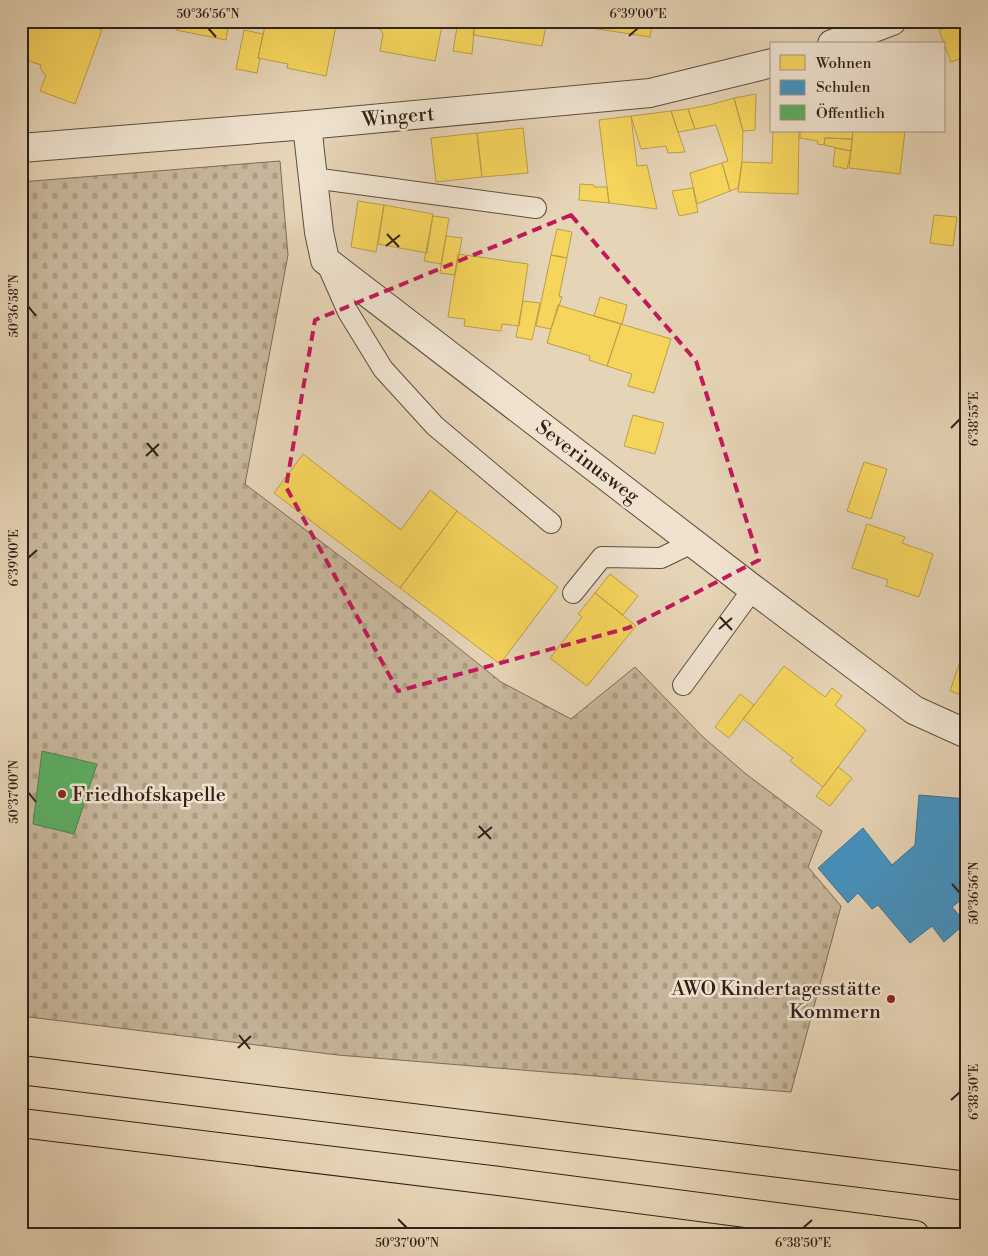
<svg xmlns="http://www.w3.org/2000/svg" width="988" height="1256" font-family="'Libre Bodoni',serif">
<defs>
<pattern id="cemetery-stones" width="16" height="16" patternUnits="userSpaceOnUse" patternTransform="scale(1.25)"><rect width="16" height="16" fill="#c7b69b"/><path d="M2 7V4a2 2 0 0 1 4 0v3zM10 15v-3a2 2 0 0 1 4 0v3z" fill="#ab9c85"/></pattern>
</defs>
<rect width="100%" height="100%" fill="#e6d4b6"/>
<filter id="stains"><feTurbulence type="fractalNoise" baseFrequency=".004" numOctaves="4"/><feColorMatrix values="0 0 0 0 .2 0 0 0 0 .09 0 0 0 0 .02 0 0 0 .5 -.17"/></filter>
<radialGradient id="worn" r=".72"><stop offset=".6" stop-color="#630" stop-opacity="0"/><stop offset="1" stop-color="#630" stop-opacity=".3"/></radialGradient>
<path fill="url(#cemetery-stones)" stroke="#7c6c5a" d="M280,161L288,255L245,484L415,613L501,682L571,719L635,667L703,737L746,774L822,831L808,867L841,906L791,1092L338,1055L21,1016V182Z"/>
<path fill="#f6d55c" stroke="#bb9f48" d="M21,21H78L102,30L75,104L40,91L46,75L44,74L40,67L41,65L21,58Z
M177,21H229L226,40L176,30Z
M266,21H337L326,76L287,68L288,64L258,58Z
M369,21H443L435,61L380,51L383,34L380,29L368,27Z
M458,21H475L472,54L453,51Z
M475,21H547L542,46L473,35Z
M579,21H653L650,37L579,26Z
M967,21V56L951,62L939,30Z
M244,30L263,34L258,58L260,59L257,73L236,69Z
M967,56V81L961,58Z
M756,94L755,130L743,131L734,98Z
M734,98L743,131L742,162L738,188L730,191L722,163L728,161L716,125L695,129L688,109L709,105Z
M688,109L695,129L678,132L671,111Z
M671,111L685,152L668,153L666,146L641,149L631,116Z
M631,116L637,166L647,165L657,209L609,203L599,120Z
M523,128L528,173L482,177L477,133Z
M773,131H799L798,194L738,192L742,162L772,163Z
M800,131H853L852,139L825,138L824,145L817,144L818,141L800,138Z
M853,131H905L900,174L849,168Z
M477,133L482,177L436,182L431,138Z
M825,138L852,139L851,151L824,145Z
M835,148L851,151L847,169L833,166Z
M722,163L730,191L697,204L690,173Z
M580,184L594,185V187H607L609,203L579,200Z
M693,188L698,212L679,216L672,191Z
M358,201L384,205L376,252L351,247Z
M384,205L433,214L427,253L378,244Z
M934,215L957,217L953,246L930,243Z
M433,216L449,218L441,264L424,261Z
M557,229L572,232L567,258L551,255Z
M446,236L462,238L455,275L440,273Z
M458,254L528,264L519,326L502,324L501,331L464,326L465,319L448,317Z
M551,255L567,258L559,296L562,297L551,329L536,326Z
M600,297L627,305L622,324L594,316Z
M523,301L540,303L532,340L516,337Z
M558,305L621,324L607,366L589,360L590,356L547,343Z
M621,324L671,339L654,393L628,386L632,374L607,366Z
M633,415L664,423L655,454L624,446Z
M303,454L401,530L430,490L457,511L400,588L274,493Z
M864,462L887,469L871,519L847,511Z
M457,511L558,587L500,664L400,588Z
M867,524L905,537L902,543L933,554L919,597L886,586L888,580L852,568Z
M610,574L638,596L623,615L595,593Z
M595,593L636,626L587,686L550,658L582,617L578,614Z
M965,647H967V697L950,691Z
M784,666L825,697L832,688L842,696L835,705L866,730L823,787L790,761L793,758L743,719Z
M740,694L754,705L729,738L715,727Z
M838,767L852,778L830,806L816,796Z"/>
<path fill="#4393c3" stroke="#3e7190" d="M919,795L967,799V900H961L952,907L966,923L944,942L932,926L910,943L878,905L872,909L858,893L848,903L818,868L863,828L892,865L915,845Z"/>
<path fill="#5aae61" stroke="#4e844b" d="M42,751L97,764L74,834L33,824Z"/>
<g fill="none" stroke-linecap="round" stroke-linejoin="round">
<defs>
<path id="service" d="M313,178L536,208
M326,262L348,312L383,369L435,426L551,523
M573,593L602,557L661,558L694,542
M683,685L753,589"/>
<path id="minor" d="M832,44L892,21
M307,125L319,232L325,260L753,589L914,710L967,734
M21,148L307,125L650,93L772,63"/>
<path id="primary" d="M21,1070L967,1186
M21,1123L499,1181L915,1235"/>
</defs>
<use href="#service" stroke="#5e4e40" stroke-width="22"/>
<use href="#minor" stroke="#5e4e40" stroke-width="30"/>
<use href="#primary" stroke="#312119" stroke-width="30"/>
<use href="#service" stroke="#efe3d0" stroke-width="20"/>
<use href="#minor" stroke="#efe3d0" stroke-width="28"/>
<use href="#primary" stroke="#e6d4b6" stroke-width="28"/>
</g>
<path fill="none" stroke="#c2185b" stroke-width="4" stroke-dasharray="10 6" stroke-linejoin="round" d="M571,215L696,361L759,560L628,628L398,691L286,487L315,320Z"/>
<path fill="none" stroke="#312119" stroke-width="2" d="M208,28L216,37M629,36L638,28M387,234L399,247M386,246L400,235M28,306L36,316M951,428L960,419M147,443L158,456M146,456L159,444M28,558L37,550M720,617L732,630M719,629L732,618M28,792L36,802M479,826L491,839M478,838L492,827M952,884L960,893M239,1035L250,1049M238,1048L251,1036M951,1100L960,1092M398,1219L407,1228M803,1228L812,1220"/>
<g fill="#8f2418" stroke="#efe3d0" stroke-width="2">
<circle cx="62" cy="794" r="5"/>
<circle cx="891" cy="999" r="5"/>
</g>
<g text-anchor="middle" stroke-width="5" stroke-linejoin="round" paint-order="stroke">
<g font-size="20" fill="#312119" stroke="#efe3d0">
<text transform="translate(398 116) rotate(-5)" y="7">Wingert</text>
<text transform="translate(588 461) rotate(37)" y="7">Severinusweg</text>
</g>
<g font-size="20" fill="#312119" stroke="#efe3d0" text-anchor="start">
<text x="72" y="801">Friedhofskapelle</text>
<text x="881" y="995" text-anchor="end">AWO Kindertagesstätte<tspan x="881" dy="23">Kommern</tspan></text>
</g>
</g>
<rect width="988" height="1256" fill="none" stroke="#e6d4b6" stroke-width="55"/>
<rect x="770" y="42" width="175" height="90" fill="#efe3d0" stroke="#a39587"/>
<rect x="780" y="55" width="25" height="15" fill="#f6d55c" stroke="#a39587"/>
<text x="816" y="68" font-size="15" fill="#312119">Wohnen</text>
<rect x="780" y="80" width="25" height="15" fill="#4393c3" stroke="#a39587"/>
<text x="816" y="92" font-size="15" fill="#312119">Schulen</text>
<rect x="780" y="105" width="25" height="15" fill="#5aae61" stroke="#a39587"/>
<text x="816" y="118" font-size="15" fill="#312119">Öffentlich</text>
<rect x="28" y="28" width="932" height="1200" fill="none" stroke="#312119" stroke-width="2"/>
<g font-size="12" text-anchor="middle" fill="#312119">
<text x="208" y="18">50°36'56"N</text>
<text x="638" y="18">6°39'00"E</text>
<text transform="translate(14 306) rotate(-90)" y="4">50°36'58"N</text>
<text transform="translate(974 419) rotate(-90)" y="4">6°38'55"E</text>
<text transform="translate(14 558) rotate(-90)" y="4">6°39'00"E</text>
<text transform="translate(14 792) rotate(-90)" y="4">50°37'00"N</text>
<text transform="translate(974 893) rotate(-90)" y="4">50°36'56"N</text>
<text transform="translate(974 1092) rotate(-90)" y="4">6°38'50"E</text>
<text x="407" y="1247">50°37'00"N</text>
<text x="803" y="1247">6°38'50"E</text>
</g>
<rect width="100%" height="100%" filter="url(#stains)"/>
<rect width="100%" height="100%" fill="url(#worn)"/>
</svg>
